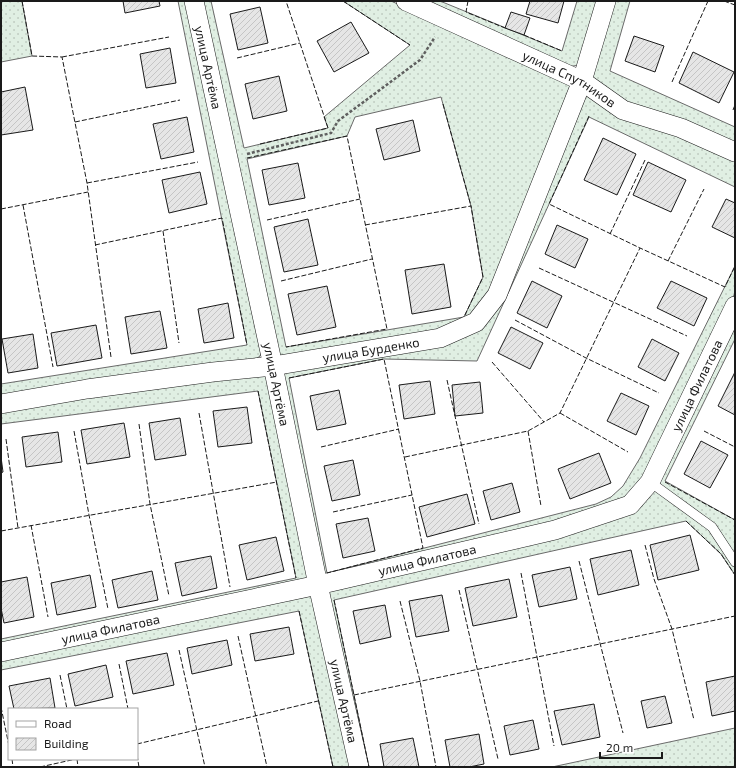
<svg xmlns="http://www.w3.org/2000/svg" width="736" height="768" font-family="'Exo 2',sans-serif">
<defs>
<pattern id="grass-dots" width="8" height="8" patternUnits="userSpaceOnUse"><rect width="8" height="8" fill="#e0efe3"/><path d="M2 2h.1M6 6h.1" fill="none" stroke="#c0ccc2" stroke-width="1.8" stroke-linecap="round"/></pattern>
<pattern id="building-hatch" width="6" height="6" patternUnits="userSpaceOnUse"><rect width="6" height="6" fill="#e6e6e6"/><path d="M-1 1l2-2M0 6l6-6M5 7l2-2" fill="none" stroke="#c5c5c5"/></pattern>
</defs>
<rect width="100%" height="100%" fill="#fff"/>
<path fill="url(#grass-dots)" stroke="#6a6a6a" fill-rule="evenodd" d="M1,1H22L32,56L1,62Z
M178,1H187L262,350L260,356L252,362L1,397V384L247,345Z
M200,1H211L244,148L328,128L324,117L410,45L343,1H391L564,79L574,87L492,290L472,317L440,330L277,358ZM441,97L471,206L483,277L464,317L286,347L247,159L347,136L355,117Z
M419,1H440L562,51L577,1H601L580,65L566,67Z
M612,1H630L610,71L735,127V146L626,104L593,81L592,69Z
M584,93L735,158V187L589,117L477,361L384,359L289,378L327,573L596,504L611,497L623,486L640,458L735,266V293L646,480L627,501L552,526L322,576L280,370L479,327Z
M735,319V339L665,481L735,520V575L721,554L686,521L334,600L369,767H363L324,593L631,511Z
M264,374L269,379L309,576L306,582L1,648V639L296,578L258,391L1,424V410Z
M315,595L354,767H333L299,611L1,670V658Z
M735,728V767H552Z"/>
<path fill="url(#building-hatch)" stroke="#1a1a1a" d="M123,1H159L160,6L125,13Z
M530,1H564L558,23L526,14Z
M260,7L268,43L238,50L230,14Z
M511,12L530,18L524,35L505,28Z
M351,22L369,53L334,72L317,41Z
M634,36L664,46L655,72L625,61Z
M170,48L176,83L146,88L140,54Z
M693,52L734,72L719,103L679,83Z
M279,76L287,111L253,119L245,84Z
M25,87L33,130L1,135V92Z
M187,117L194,152L161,159L153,124Z
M413,120L420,151L384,160L376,129Z
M603,138L636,154L617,195L584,180Z
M648,162L686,180L671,212L633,195Z
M298,163L305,198L269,205L262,170Z
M200,172L207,204L169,213L162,180Z
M726,199L735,203V238L712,227Z
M308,219L318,265L284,272L274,227Z
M557,225L588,239L575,268L545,254Z
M444,264L451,307L412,314L405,270Z
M532,281L562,296L547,328L517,313Z
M671,281L707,298L694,326L657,308Z
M327,286L336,327L297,335L288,294Z
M228,303L234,338L204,343L198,309Z
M160,311L167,348L131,354L125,317Z
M96,325L102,358L57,366L51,333Z
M511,327L543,343L530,369L498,353Z
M33,334L38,368L8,373L2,339Z
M652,339L679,353L665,381L638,367Z
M735,372V415L718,406Z
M430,381L435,414L404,419L399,385Z
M480,382L483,413L455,416L452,385Z
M339,390L346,424L317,430L310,396Z
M621,393L649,406L636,435L607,421Z
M247,407L252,443L218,447L213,411Z
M180,418L186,455L155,460L149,423Z
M124,423L130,457L87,464L81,430Z
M58,432L62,462L26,467L22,437Z
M701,441L728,455L710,488L684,474Z
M599,453L611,483L570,499L558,469Z
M1,457L3,472L1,473Z
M353,460L360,495L332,501L324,466Z
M512,483L520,512L491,520L483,491Z
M467,494L475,524L427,537L419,507Z
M368,518L375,551L343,558L336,524Z
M690,535L699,570L658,580L650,545Z
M276,537L284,571L247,580L239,545Z
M631,550L639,585L598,595L590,559Z
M211,556L217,588L182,596L175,563Z
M570,567L577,599L539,607L532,575Z
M152,571L158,600L118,608L112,580Z
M90,575L96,607L57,615L51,583Z
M27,577L34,617L4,623L1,608V582Z
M509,579L517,617L473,626L465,588Z
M442,595L449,631L416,637L409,601Z
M385,605L391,637L360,644L353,611Z
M289,627L294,654L255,661L250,634Z
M227,640L232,665L192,674L187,648Z
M167,653L174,685L133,694L126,661Z
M106,665L113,697L75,706L68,674Z
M735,676V711L712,716L706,682Z
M50,678L55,708L14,709L9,686Z
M665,696L672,723L647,728L641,701Z
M594,704L600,737L562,745L554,711Z
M533,720L539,749L510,755L504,726Z
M479,734L484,764L469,767H450L445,740Z
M413,738L419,767H384L380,744Z"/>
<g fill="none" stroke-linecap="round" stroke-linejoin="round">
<defs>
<path id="lane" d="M650,482L712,527L735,562"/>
<g id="street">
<path id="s1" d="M194,1L273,366L318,585L359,767"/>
<path id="s2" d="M406,1L582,81L623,110L681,128L735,152"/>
<path id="s3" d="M1,404L87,389L213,372L273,366L440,338L476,322L497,295L582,81L606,1"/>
<path id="s4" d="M1,652L318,585L555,530L630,505L650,482L735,306"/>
</g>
</defs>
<use href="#lane" stroke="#1a1a1a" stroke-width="10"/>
<use href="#street" stroke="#1a1a1a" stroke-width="20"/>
<path stroke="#5f5f5f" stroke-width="2.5" stroke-dasharray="3 2" stroke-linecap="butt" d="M247,154L331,133L338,121L420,60L435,37"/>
<use href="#lane" stroke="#fff" stroke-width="9"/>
<use href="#street" stroke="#fff" stroke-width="19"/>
<path stroke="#1a1a1a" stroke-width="1" stroke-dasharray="5 2" stroke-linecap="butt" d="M22,1L32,56L62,57L87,183L111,357
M343,1L410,45
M468,1L466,12L505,28
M724,1L735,5
M524,35L562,51
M62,57L169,37
M237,58L300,43
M672,82L708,1
M443,104L471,206
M733,110L735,105
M589,116L549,204L640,248L725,287L735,266
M75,122L180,100
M260,144L328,128L286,1
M247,158L347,136L387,329L286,347
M87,183L198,162
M23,205L53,367
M1,209L88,192
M267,220L360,199
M365,225L471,206L483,277L464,317
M163,231L179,343
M610,234L645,160
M95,245L222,218L247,345
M668,261L704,189
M539,268L687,336
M281,281L372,259
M515,320L586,358L659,393
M492,362L544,422
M289,378L384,359L423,548L327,573
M447,380L479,524
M258,391L296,578
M199,413L230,587
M560,413L628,452
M139,424L150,504L169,596
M74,431L89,515L108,609
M528,431L541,506
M704,431L735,447
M6,439L18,528
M321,447L399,429
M405,457L528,431L560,413L640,248
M665,482L735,520
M333,512L412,495
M686,521L721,554L735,575
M31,525L48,617
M1,531L277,482
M645,545L654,579L672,629L694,720
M579,561L623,733
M521,573L554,746
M459,590L498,759
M334,600L369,767
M400,601L420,681L436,767
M299,611L333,767
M238,636L267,767
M179,650L205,767
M119,664L128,709
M60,675L67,709
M354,695L735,616
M1,707L9,746
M137,744L318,701
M137,755L139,767
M12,759L13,767
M77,759L78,767
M40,767L76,759"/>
</g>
<g text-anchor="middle" stroke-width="3" stroke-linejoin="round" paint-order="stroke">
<g font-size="13" fill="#1a1a1a" stroke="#fff">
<text dy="5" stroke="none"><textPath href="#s1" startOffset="68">улица Артёма</textPath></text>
<text dy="5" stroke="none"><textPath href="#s2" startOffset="181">улица Спутников</textPath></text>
<text dy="5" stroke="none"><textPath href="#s3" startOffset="374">улица Бурденко</textPath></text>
<text dy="5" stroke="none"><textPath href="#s1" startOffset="392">улица Артёма</textPath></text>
<text dy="5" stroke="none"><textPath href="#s4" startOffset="784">улица Филатова</textPath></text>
<text dy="5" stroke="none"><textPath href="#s4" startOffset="436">улица Филатова</textPath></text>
<text dy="5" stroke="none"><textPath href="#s4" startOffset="112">улица Филатова</textPath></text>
<text dy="5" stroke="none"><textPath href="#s1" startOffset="716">улица Артёма</textPath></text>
</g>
</g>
<rect width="736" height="768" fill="none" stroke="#1a1a1a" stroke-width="4"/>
<rect x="8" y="708" width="130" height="52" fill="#ffffff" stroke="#a3a3a3"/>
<rect x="16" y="721" width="20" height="6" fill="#ffffff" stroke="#a3a3a3"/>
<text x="44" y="728" font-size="12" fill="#1a1a1a">Road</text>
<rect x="16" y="738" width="20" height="12" fill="url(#building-hatch)" stroke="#a3a3a3"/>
<text x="44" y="748" font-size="12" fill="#1a1a1a">Building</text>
<path d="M600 752v6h62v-6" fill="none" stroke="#1a1a1a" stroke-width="2"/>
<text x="606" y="752" font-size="12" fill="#1a1a1a" stroke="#ffffff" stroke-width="3" paint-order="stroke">20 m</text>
</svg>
